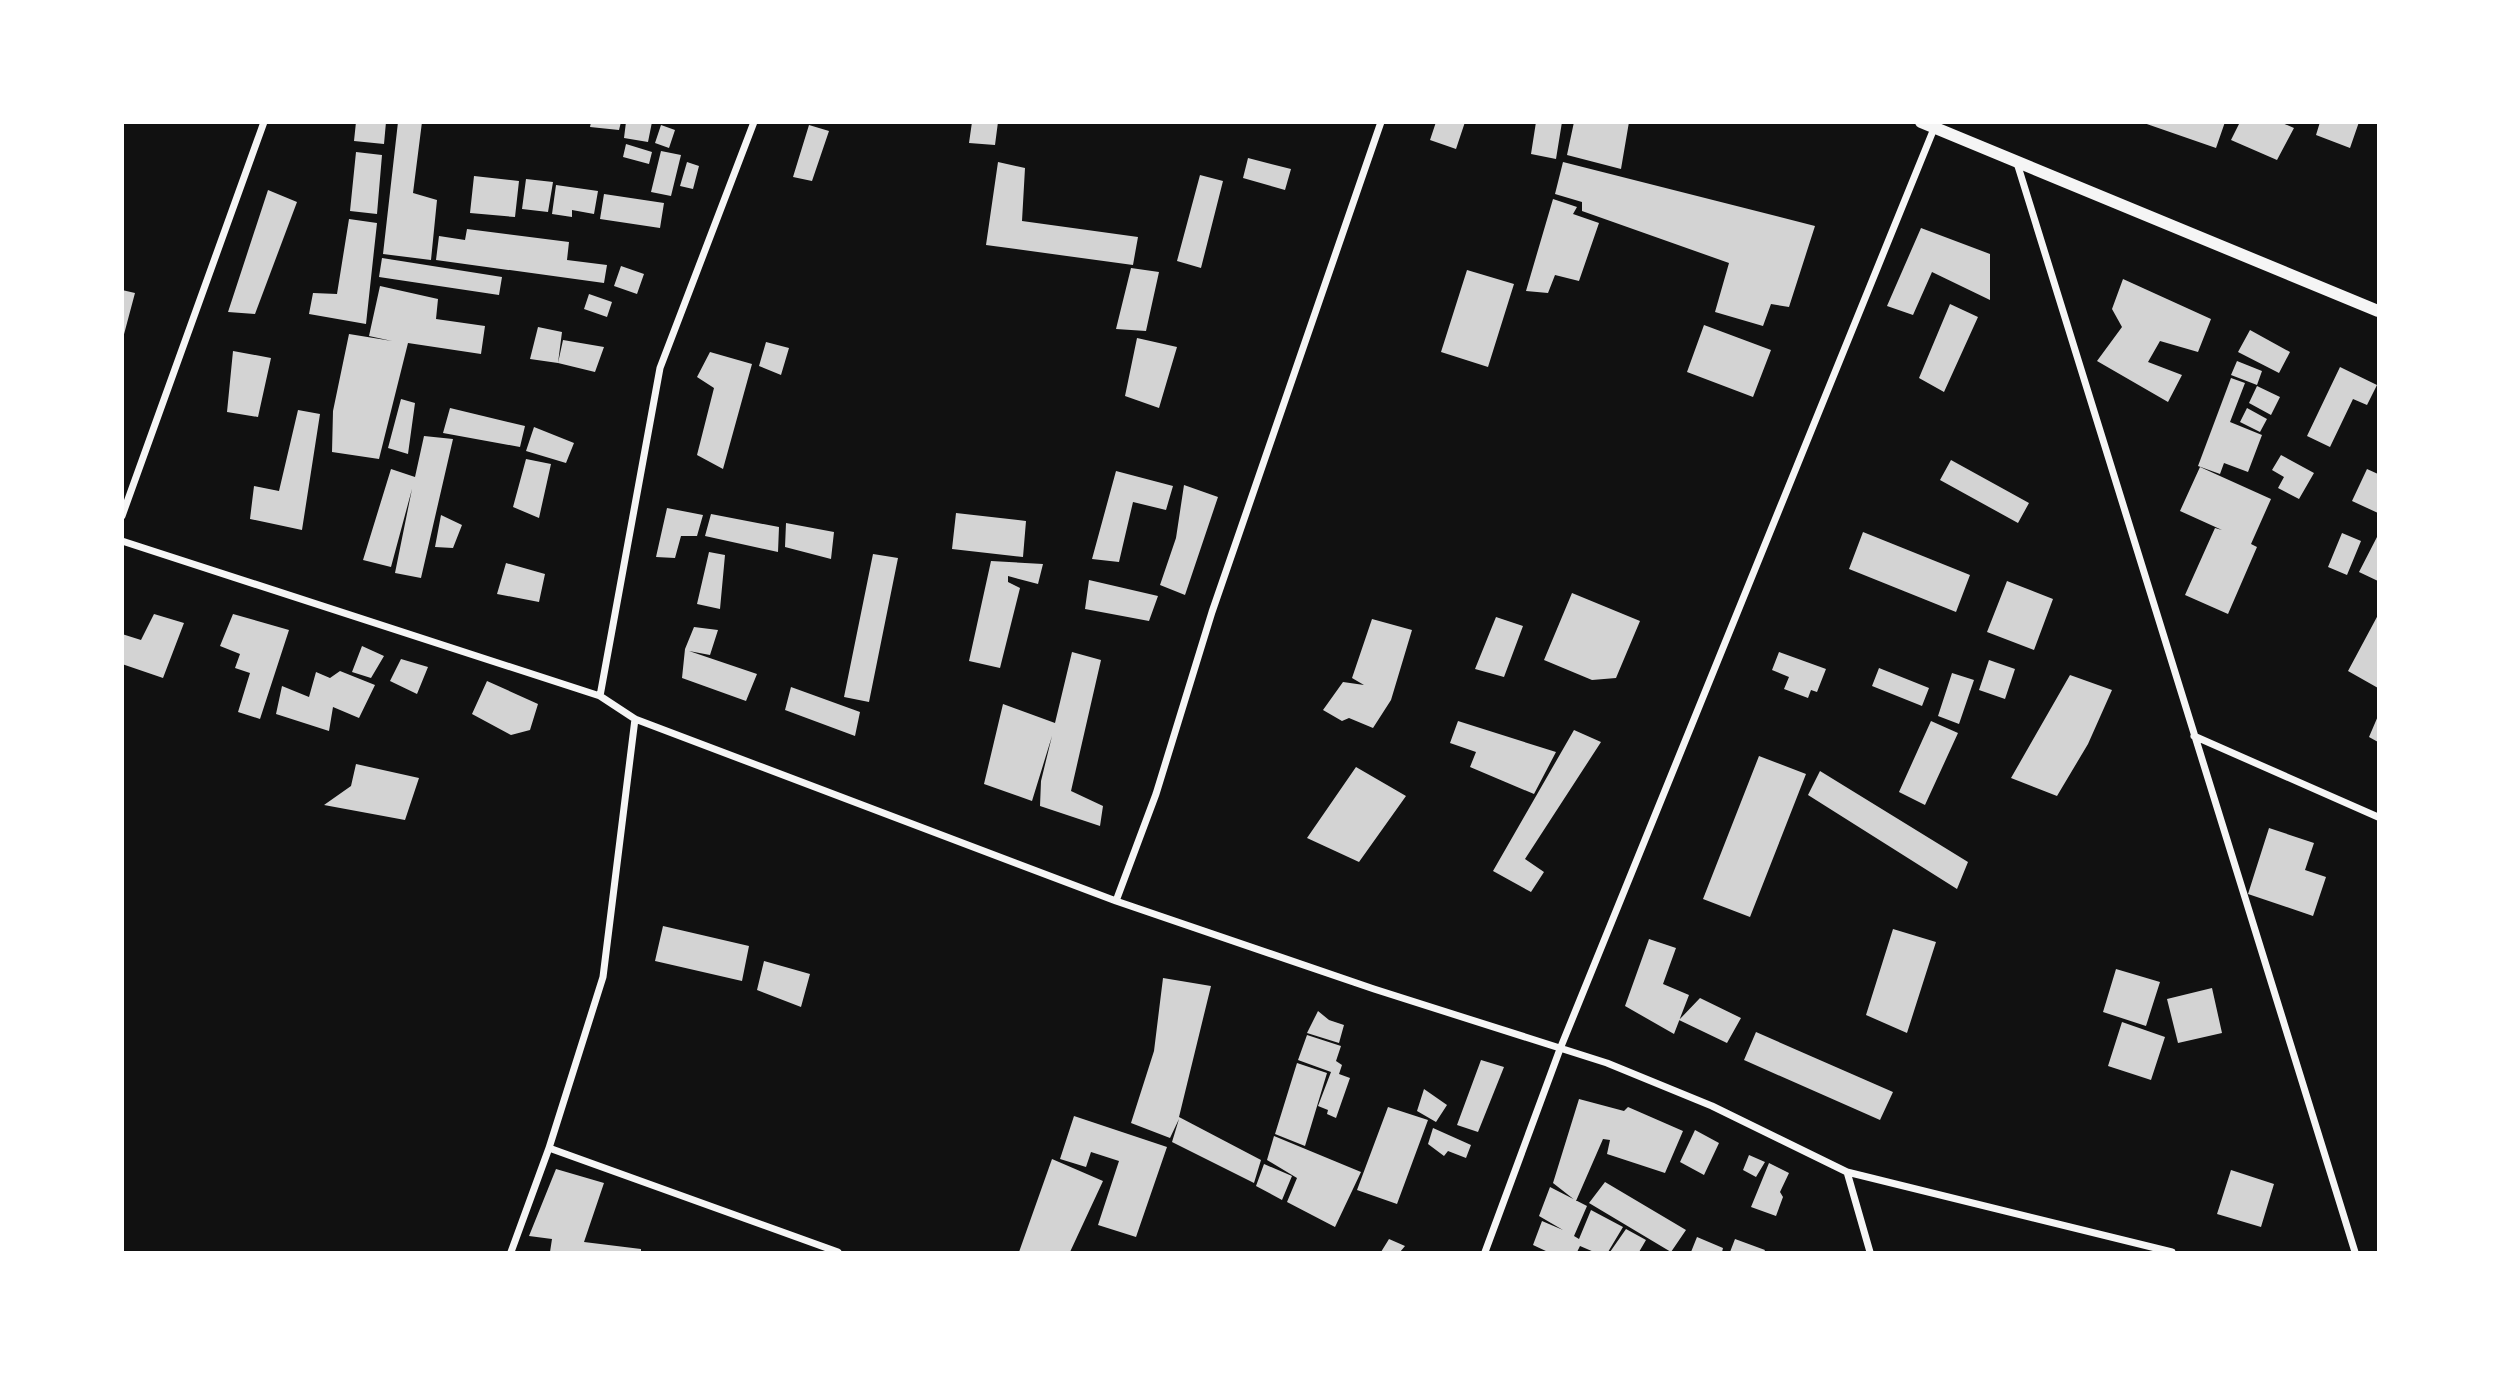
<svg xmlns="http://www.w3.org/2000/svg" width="2501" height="1375" font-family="'Source Sans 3',sans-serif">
<rect width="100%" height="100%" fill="#111"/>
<path fill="#d3d3d3" d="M356,122H386L384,144L354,141Z
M398,122H422L413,193L437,200L431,260L383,254Z
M591,122H621L619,130L590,127Z
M626,122H652L648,142L624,138Z
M972,122H998L995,145L969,143Z
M1436,122H1465L1456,149L1430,140Z
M1536,122H1562L1556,159L1531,154Z
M1574,122H1629L1621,169L1567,155Z
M2141,122H2225L2216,148Z
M2240,122H2280L2294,128L2277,160L2231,140Z
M2320,122H2359L2350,148L2316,135Z
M661,125L675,130L669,148L655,143Z
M809,125L829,131L812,181L793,177Z
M626,144L652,152L649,164L623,157Z
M661,151L681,155L671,196L651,192Z
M356,152L382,155L377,214L350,211Z
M1248,158L1291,169L1285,190L1243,178Z
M687,162L699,166L693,189L680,186Z
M998,162L1025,168L1022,221L1138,237L1133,265L986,245Z
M1563,162L1815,226L1789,307L1771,304L1763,326L1715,312L1729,263L1582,211V202L1555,194Z
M1200,175L1223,181L1201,268L1177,261Z
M474,176L519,181L515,217L470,213Z
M526,179L553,182L548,212L522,209Z
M556,185L598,191L594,214L572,210V217L552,214Z
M268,190L297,202L255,314L228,312Z
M604,194L664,203L660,228L600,219Z
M1553,199L1577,207L1573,214L1599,223L1579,281L1555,275L1548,293L1526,291Z
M349,219L377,223L366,324L309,314L313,293L337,294Z
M1921,228L1990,254V300L1932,272L1913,315L1887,306Z
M467,229L569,242L567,260L607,265L604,283L436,260L439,236L465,240Z
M382,258L502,277L499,295L379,277Z
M621,266L644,274L637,294L614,286Z
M1131,268L1159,272L1146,331L1116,329Z
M1467,270L1514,284L1488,367L1441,352Z
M2123,279L2211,319L2198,352L2160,341L2148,362L2182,375L2168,402L2097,361L2122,327L2112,309Z
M380,286L438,299L436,319L485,326L481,354L408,343L379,459L332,452L333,411L349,334L392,341L369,336Z
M122,290L135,293L123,338L122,337Z
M589,294L612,302L607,317L584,309Z
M1950,304L1978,317L1944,392L1919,378Z
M1704,325L1771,350L1753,397L1687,372Z
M538,327L562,332L558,363L530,359Z
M2250,330L2290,352L2279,373L2238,352Z
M1137,338L1177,347L1159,408L1125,396Z
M563,340L604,347L595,372L558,363Z
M766,342L789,348L781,375L759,366Z
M233,351L271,358L258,417L227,412Z
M710,352L752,364L723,469L697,455L714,388L697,377Z
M2237,361L2262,371L2257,385L2231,375Z
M2340,367L2377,385L2367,405L2353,399L2330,447L2307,436Z
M2231,378L2245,383L2230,422L2262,435L2248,472L2224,463L2220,474L2198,466Z
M2257,386L2280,397L2271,415L2249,403Z
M401,399L415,403L408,454L388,448Z
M450,408L525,426L520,447L443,433Z
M2247,408L2267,419L2260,432L2240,422Z
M298,410L320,414L302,530L250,519L254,486L279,491Z
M534,427L574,443L566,463L526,451Z
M424,436L453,439L421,578L395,573L412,489L391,567L363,560L391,469L415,477Z
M2281,455L2314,473L2299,499L2278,488L2284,477L2272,470Z
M526,459L551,464L539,518L513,507Z
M1951,460L2029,503L2018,523L1940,480Z
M2200,467L2271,499L2251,544L2257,547L2228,614L2185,595L2215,528L2222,530L2180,511Z
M2367,469L2378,474V513L2352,501Z
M1116,471L1173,486L1166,510L1133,502L1119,562L1092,559Z
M1184,485L1218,497L1185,595L1160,585L1176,538Z
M667,508L703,515L697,536H681L675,558L656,557Z
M956,513L1026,521L1023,557L952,549Z
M711,514L779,527L778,552L705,536Z
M441,515L462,525L453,548L435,547Z
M786,523L834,532L831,559L785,547Z
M1863,532L1970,575L1956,612L1849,569Z
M2342,533L2361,541L2347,575L2328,567Z
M2377,537L2378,538V581L2359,572Z
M709,552L725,555L720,609L697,604Z
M873,554L898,558L869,702L844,697Z
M991,561L1043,564L1038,584L1008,576V582L1020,588L1000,668L969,661Z
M506,563L545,574L539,602L497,594Z
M1089,580L1158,596L1149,621L1085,609Z
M2007,581L2053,599L2034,650L1987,632Z
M1572,593L1640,621L1616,678L1592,680L1544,660Z
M154,614L184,623L163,678L122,664V634L141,640Z
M233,614L289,630L260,719L238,712L250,673L235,668L240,654L220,646Z
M2378,615V688L2348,671Z
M1496,617L1523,626L1504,677L1475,669Z
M1372,619L1412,630L1391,700L1373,728L1349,718L1342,721L1323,710L1343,682L1364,685L1352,678Z
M694,627L718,630L710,655L689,651L757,674L746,701L682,678L685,649Z
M362,646L384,656L371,678L352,672Z
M1072,652L1101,660L1071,791L1103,806L1100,826L1040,806L1041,781L1052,736L1032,801L984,784L1003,704L1055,723Z
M1779,652L1826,669L1817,692L1811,690L1808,698L1784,689L1789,677L1772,670Z
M401,659L428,667L417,694L390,681Z
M1989,660L2015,669L2005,699L1979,690Z
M1879,668L1929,688L1922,706L1872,686Z
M340,671L375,685L359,718L333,707L329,731L276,714L282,686L309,697L316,672L330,678Z
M1952,673L1974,680L1959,724L1938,716Z
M2070,675L2112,690L2088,744L2057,796L2011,778Z
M487,681L538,704L530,730L511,735L472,714Z
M791,687L860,712L855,736L785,710Z
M2378,716V742L2369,737Z
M1458,721L1556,752L1534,794L1470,767L1476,752L1450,743Z
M1931,721L1958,733L1925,805L1899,792Z
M1574,730L1601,742L1525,859L1544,872L1531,892L1493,871Z
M1759,756L1806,774L1750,917L1703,899Z
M356,764L419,778L405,820L324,805L351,786Z
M1356,767L1406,796L1359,862L1307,838Z
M1820,771L1968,862L1957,889L1808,795Z
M2269,828L2314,843L2305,870L2326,877L2313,916L2248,894Z
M663,926L749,946L742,981L655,961Z
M1893,929L1936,942L1907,1033L1866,1015Z
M1649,939L1676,948L1663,984L1689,995L1674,1034L1625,1006Z
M764,961L810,974L801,1007L757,990Z
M2116,969L2160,982L2146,1026L2103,1012Z
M1163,978L1211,986L1179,1117L1261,1160L1254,1183L1172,1142L1179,1119L1170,1138L1131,1123L1154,1051Z
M2212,988L2222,1033L2178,1043L2167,999Z
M1700,998L1741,1018L1727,1043L1679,1020Z
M1318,1011L1329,1020L1344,1025L1339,1043L1307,1033Z
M2122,1022L2165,1037L2151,1080L2108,1066Z
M1756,1032L1893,1092L1880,1120L1744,1060Z
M1307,1035L1341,1046L1336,1061L1342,1065L1339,1074L1350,1078L1336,1118L1327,1114L1328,1110L1318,1106L1331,1072L1298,1060Z
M1481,1060L1504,1067L1478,1132L1457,1125Z
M1297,1063L1327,1073L1305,1146L1275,1134Z
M1424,1089L1447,1105L1436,1122L1417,1111Z
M1579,1099L1624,1111L1628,1107L1683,1131L1665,1173L1607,1154L1610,1140L1603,1139L1576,1201L1553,1183Z
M1388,1107L1428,1120L1397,1204L1357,1190Z
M1074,1116L1167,1147L1136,1237L1098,1225L1119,1161L1091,1152L1086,1167L1060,1159Z
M1433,1128L1471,1145L1466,1158L1448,1151L1444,1156L1428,1144Z
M1695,1130L1719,1143L1704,1175L1680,1162Z
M1274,1136L1361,1172L1335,1227L1287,1202L1297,1178L1267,1160Z
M1749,1155L1765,1162L1756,1177L1743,1170Z
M1052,1159L1103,1181L1070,1252H1019Z
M1769,1163L1789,1173L1780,1192L1783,1197L1776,1216L1751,1207Z
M1264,1164L1292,1176L1282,1200L1256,1186Z
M556,1169L604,1183L584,1242L641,1249V1252H550L552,1239L529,1236Z
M2231,1170L2274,1184L2261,1227L2217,1214Z
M1605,1182L1686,1230L1671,1252L1589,1203Z
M1550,1187L1587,1206L1574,1236L1579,1239L1591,1210L1623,1227L1608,1252H1594L1580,1246L1577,1252H1548L1533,1245L1542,1221L1563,1230L1539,1216Z
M1626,1229L1646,1240L1639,1252H1610Z
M1697,1237L1723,1248L1722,1252H1691Z
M1389,1239L1405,1246L1400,1252H1381Z
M1735,1239L1765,1250L1764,1252H1730Z"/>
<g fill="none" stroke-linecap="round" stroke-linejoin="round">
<path stroke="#f5f5f5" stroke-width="7" d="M2017,163L2355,1252
M122,516L264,122
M122,541L600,696L635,719L1116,901L1374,989L1607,1063L1712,1106L1847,1172L2172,1252
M600,696L660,368L754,122
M2194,736L2378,817
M1116,901L1156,794L1212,612L1381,122
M549,1148L838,1252
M1847,1172L1870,1252
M511,1252L549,1148L603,977L635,719
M1485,1252L1560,1049L1935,126"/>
<path stroke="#f5f5f5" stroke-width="12" d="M1921,122L2378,311"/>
</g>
<rect width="2501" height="1375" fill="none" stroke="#ffffff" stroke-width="248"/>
</svg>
